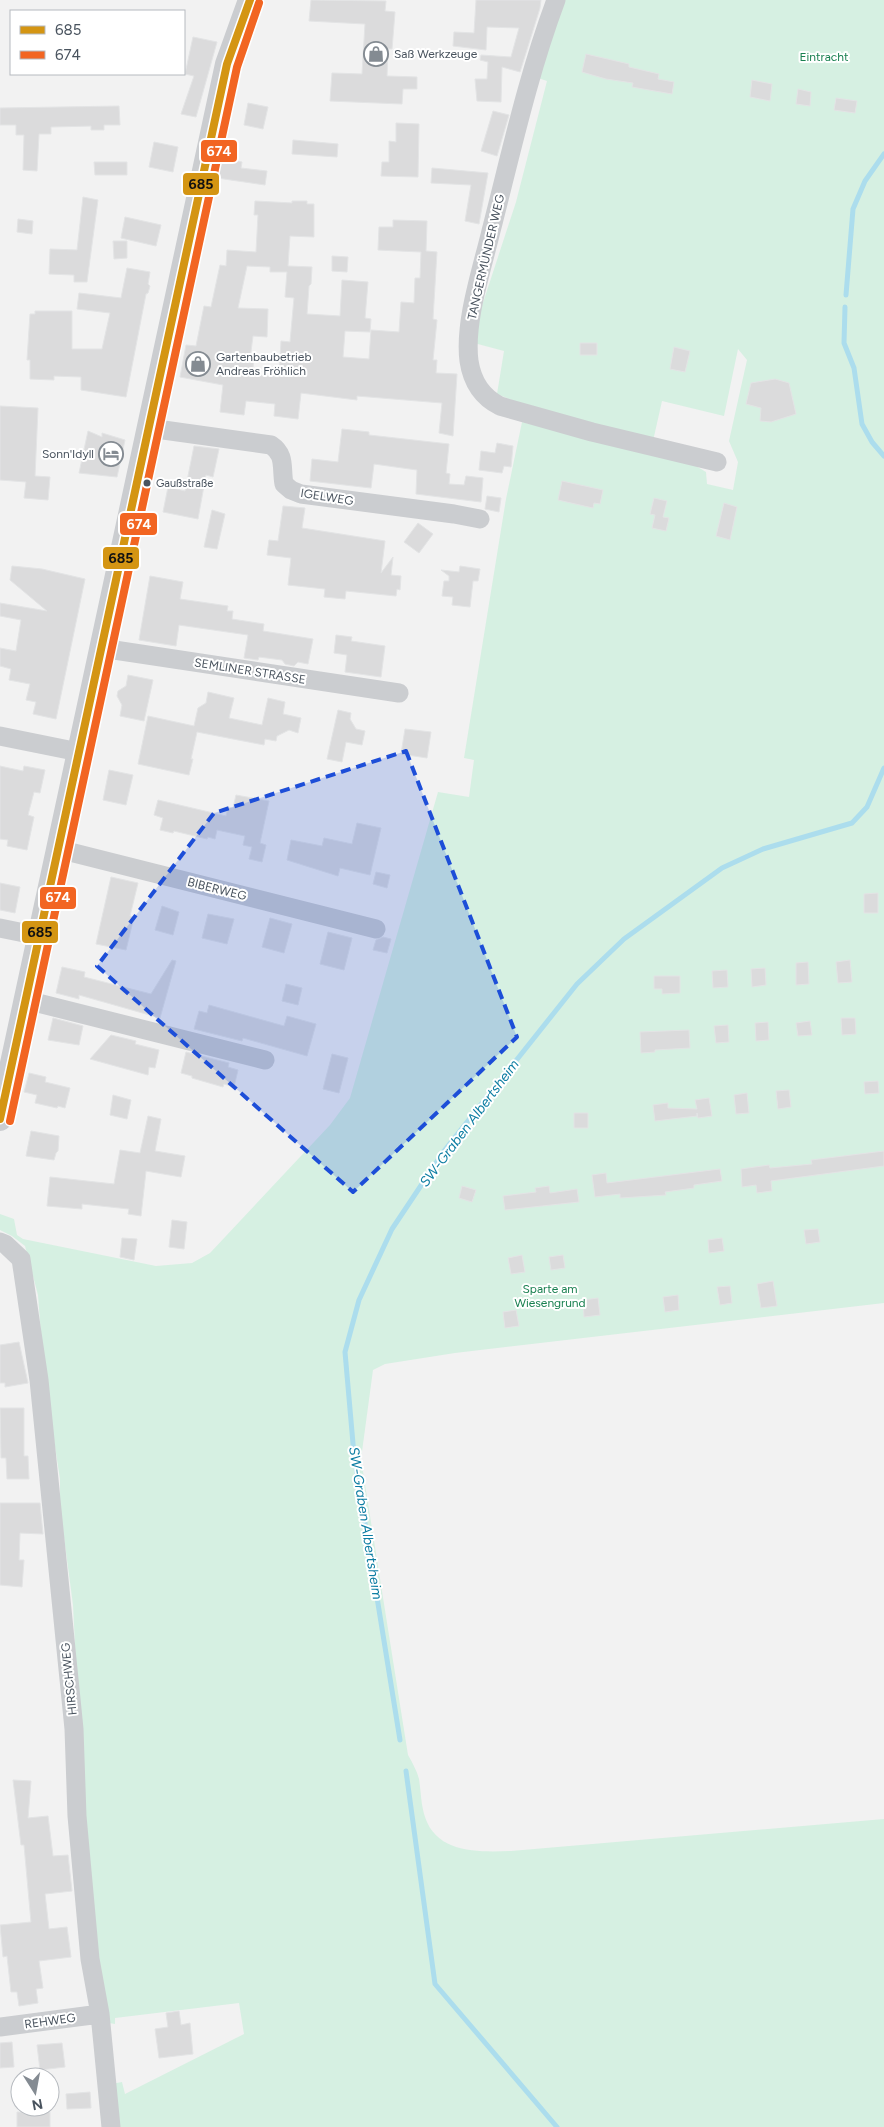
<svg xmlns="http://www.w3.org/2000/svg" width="884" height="2127" font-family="Figtree,sans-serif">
<rect width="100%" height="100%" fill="#f2f2f2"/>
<path fill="#d6f0e2" d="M564,0H884V1303L455,1353L385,1364L373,1370L361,1459L408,1755C412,1762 417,1771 419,1779C421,1792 421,1805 425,1817C437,1854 480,1852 511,1851L884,1819V2127H116L111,2084L122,2082L125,2094L244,2034L239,2003L115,2018V2024L109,2023L88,1902L73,1605L60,1507V1479L44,1375L38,1295L25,1246L12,1236L0,1230V1214L14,1219L17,1235L23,1239L156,1266L192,1263L210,1253L330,1125L350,1098L438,792L469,797L474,760L464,758L506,499L522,422L696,466L706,472L707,484L733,490L738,462L729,441L747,360L738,349L724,416L662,401L653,441L531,408L497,394L504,351L474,343L478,318L516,202L547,81L538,78Z"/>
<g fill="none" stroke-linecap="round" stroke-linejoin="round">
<path stroke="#acdded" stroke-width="5" d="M846,295L853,209L865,181L884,154
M845,307L844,343L854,368L862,424L872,442L884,456
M400,1740L354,1455L345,1352L359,1300L392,1229L444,1151L577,984L624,939L722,868L763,849L852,823L867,807L884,768
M406,1771L435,1984L557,2127"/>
</g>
<path fill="#dbdbdc" stroke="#e3e4e5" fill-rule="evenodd" d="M311,0L386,1L385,11L395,12L392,49H388L387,76L417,77V89H403L402,104L330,101L332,73L362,74L365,24L309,21Z
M476,0H541L540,8L520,72L502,67L501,102L477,101L475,79H487L488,62L480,60L481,55L511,57L519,28L487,27L486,50L453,46L454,32L474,33Z
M193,37L217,42L196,117L181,114L194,76L185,74Z
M586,54L629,64V67L659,74L658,79L674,82L672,94L632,87L633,83L606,79L582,72Z
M752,80L772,84L770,101L750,97Z
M798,89L811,92L810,106L796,104Z
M836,98L857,101L855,113L834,110Z
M248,103L268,107L263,129L244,125Z
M119,106L120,125H104V130H91V126L51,127V134H39L37,171L23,170L24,135H16V125H0V108Z
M493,111L509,115L497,156L481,151Z
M396,123L419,124L418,177L381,176L382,162H389V141L396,142Z
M293,140L338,144L337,157L292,154Z
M154,142L178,147L173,172L149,167Z
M222,158L242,162L241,168L267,171L265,185L217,178Z
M94,162H127V175H95Z
M432,168L488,173L479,224L465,221L471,185L431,183Z
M83,197L98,200L87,282H74V275L49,274L50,249L77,250Z
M255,201L292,203V201H307V204H314V237L290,236L288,266L312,267L311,284L309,286L307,314L340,316L342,280L368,282L365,318L371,319L370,332L345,331L343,357L369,359L371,330L399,332L401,302L414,303L415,278H420L421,252L378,250L379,227H393V220L427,221L426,251L437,252L433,319L437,320L433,360H437L436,373L457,374L453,436L439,433L442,403L357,396V400L301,393L298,419L274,416L275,404L246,401L244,415L220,412L223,385L180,377L186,345L196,346L204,306L211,307L220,265L226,266L227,250L256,252L258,215H254ZM247,266L270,267V272H287L285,297L294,298L290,342L281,341L279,377L252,375L254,360L250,359L253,336L267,337L268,309L238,308Z
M125,217L161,225L156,246L121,238Z
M18,219L33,221L32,234L17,232Z
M113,241H127V258L114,259Z
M332,256L348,257L347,272L332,271Z
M127,268L150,272L148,284L150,286L148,293L146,294L126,397L81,390V377L54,376V380L30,379V360H27L30,314H35V311H72V349H102L110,313L77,309L79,293L121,298Z
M580,343H597V355H580Z
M674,347L690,351L685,372L670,369Z
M775,379L789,383L796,414L771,422L760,421L761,408L746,404L751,383Z
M0,406L38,408L35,476L50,477L48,500L24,498L26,482L0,480Z
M342,429L369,432V435L449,444L446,473L450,474L449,484L464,485L466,476L483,478L481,502L416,494L417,470L374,464L371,488L310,481L312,459L338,462Z
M88,431L102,437V433L125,440L117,477L79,473Z
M497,443L513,446L511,467L504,466L502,473L479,470L481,451L495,453Z
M194,446L219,449L213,477L206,475L198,519L163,512L168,487L185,491Z
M562,481L603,490L600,504L594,503L593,508L558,500Z
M487,496L501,498L499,512L485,509Z
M654,498L667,501L663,517L669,518L666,531L652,528L655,515L650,514Z
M724,503L737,507L730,540L716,536Z
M283,506L305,508L302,528L385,541L381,573L393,557L391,575L401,576L400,590L397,589L396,596L346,591L345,599L324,597L325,589L288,585L291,558L267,555L269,540L278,541Z
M212,510L225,514L217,549L204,547Z
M418,523L433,534L419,553L404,542Z
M12,566L42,569L85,579L56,719L33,714L36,702L26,700L30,684L9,680L11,669L0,666V648L16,651L21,620L0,616V603L47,611L10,580Z
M460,566L480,569L478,581H473L470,607L452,605L453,597L442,596L444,581H449V576L441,570L459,572Z
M150,576L183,582L180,599L228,606L227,611H233L232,619L264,624L263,631L313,639L308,664L298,662L294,666L285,664L282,660L259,657L258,660L244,658L248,635L179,625L176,646L139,640Z
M336,635L352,637L351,641L385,646L381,677L345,672L347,655L334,653Z
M128,675L153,680L144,721L120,716L122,705L117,696L118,691L126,686Z
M208,692L234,698L229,718L262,725L268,698L285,702L283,714L301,718L298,733L289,730L277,736L276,741L265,739L264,745L197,732L191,759H193L189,775L138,764L148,716L194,726L198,708L206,703Z
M338,710L351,713L350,719L356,729L365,731L362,745L346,742L342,762L327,759Z
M405,729L431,732L427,758L401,754Z
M0,766L23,771L24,766L45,770L40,793L34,792L28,815L34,817L27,850L7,846L8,840L0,839Z
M109,770L133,775L126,805L103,800Z
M236,795L269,801L260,843L266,845L262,862L249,859L252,847L243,845L245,836L217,830L215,839L208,837L207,839L174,831L173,833L160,830L163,818L154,815L158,800L226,816L228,807L233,808Z
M357,823L381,828L370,875L340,868L338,876L287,860L291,840L322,846L324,838L352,844Z
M376,872L390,875L387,888L373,884Z
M111,877L138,883L130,916L134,917L126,950L96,944Z
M0,883L20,887L15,913L0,910Z
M878,893V913H864V894Z
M162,906L179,912L173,935L155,930Z
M208,914L234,919L227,944L202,938Z
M270,918L292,924L284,953L262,947Z
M328,932L352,938L344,970L320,964Z
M383,937L391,939L387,953L373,950L376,940Z
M172,960L176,961L160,1018L79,995V999L56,993L62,967L85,972L84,977L151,994Z
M850,960L852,982L838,983L836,962Z
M808,962L809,984L796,985V963Z
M765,968L766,985L752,987L751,969Z
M727,970L728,987L713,988L712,971Z
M654,976H680V993L662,994V989H654Z
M286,984L302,988L298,1005L282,1001Z
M209,1005L284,1026L287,1016L316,1024L307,1056L243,1038L242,1041L194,1029L199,1011L207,1013Z
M53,1018L83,1026L79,1045L48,1040Z
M841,1018H855L856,1034L842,1035Z
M810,1021L812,1035L798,1036L796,1023Z
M768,1022L769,1040L756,1041L755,1023Z
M728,1025L729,1042L716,1043L714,1026Z
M689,1030L690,1048L655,1050V1052L641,1053L640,1032Z
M111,1035L136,1041L135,1044L159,1050L155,1068L149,1067L148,1075L90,1059Z
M186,1052L229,1063L228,1067L238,1070L234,1087L224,1084L223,1087L192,1078V1076L181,1073Z
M332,1054L348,1058L339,1093L323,1089Z
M29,1073L46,1077L45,1082L70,1088L65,1108L58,1106L57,1108L35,1103L37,1095L24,1092Z
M878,1081L879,1093L865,1094L864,1082Z
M789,1090L791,1107L778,1109L776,1091Z
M747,1093L749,1113L736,1114L734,1095Z
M113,1095L131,1100L127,1119L110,1115Z
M709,1098L712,1116L698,1118L697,1113V1116L655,1121L653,1105L668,1103V1108L697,1109L695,1100Z
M574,1113H588V1128H574Z
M148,1116L161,1119L155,1151L185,1156L181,1177L146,1171L141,1216L128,1214L129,1209L82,1204V1209L47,1206L50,1177L114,1184L120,1150L140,1153Z
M31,1131L59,1136L58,1151L56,1153L54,1160L26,1156Z
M884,1151V1166L771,1181L772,1191L757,1193L756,1185L742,1187L741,1169L769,1165L770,1168L812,1164L811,1160Z
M720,1169L722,1181L694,1185V1188L665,1192L666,1195L620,1198V1194L595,1197L592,1175L606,1173L607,1183Z
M462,1186L476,1190L472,1202L459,1198Z
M549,1186L550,1193L577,1189L579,1202L505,1210L503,1196L536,1192L535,1188Z
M172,1220L187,1222L184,1249L169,1247Z
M818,1229L820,1242L806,1244L804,1230Z
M122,1238L137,1239L134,1260L120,1257Z
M722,1238L724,1251L709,1253L708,1240Z
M522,1255L525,1272L511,1274L508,1258Z
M563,1255L565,1268L551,1270L549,1257Z
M773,1281L777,1306L761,1308L757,1284Z
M730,1286L732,1303L720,1305L717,1287Z
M678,1295L679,1310L665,1312L663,1297Z
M598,1298L600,1315L584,1317L583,1300Z
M516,1310L519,1326L505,1328L503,1312Z
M19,1342L28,1383L5,1387V1383H0V1345Z
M0,1408H24V1456H28L29,1479H7L6,1458H1Z
M0,1503H40L43,1534L20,1533L19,1560H24L22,1587L0,1585Z
M13,1780L31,1781L28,1818L48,1816L53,1856L68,1855L72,1891L45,1894L49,1929L67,1927L71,1957L39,1961L43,1988L36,1989L38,2003L19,2006L17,1992H11L7,1956L3,1957L0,1925L31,1922L24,1845H21Z
M179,2011L181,2025L190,2023L193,2054L159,2058L155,2029L168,2027L166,2013Z
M12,2042L14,2067L0,2068V2043Z
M62,2043L65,2067L40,2070L37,2045Z
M90,2092L91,2108L67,2109L66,2094Z
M17,2112H50V2127H17Z"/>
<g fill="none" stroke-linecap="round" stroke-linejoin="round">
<path stroke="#cbcdd0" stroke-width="19" d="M556,0C528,75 511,153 491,231C482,269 464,322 469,361C472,381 482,397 500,406L592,432L717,462
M149,428L271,445C286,455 281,468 284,484L291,490L301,494L454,514L480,519
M101,648L399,693
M0,736L69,750L78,755
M58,849L376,929
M0,928L39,936
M26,1000L265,1060
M0,1242L5,1244L21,1259L39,1380L74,1729L77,1816L90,1959L100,2014L111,2127
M0,2027L100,2014"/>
<path stroke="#cbcdd0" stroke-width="24" d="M0,1119L227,64L250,0"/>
<defs>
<path id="bus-1" d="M0,1119L227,64L250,0"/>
<path id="bus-2" d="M10,1121L237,67L259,3"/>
</defs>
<use href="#bus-1" stroke="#fff" stroke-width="11"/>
<use href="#bus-2" stroke="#fff" stroke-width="11"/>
<use href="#bus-1" stroke="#d49513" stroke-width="8"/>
<use href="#bus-2" stroke="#f26522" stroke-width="8"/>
</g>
<path fill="#1d4ed8" fill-opacity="0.2" stroke="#1d4ed8" stroke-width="4" stroke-dasharray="10 6" stroke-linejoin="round" d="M406,751L517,1037L353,1192L97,966L214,813Z"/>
<defs>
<symbol id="shop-ring" viewBox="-11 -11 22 22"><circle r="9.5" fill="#fff" stroke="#848b92" stroke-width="1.5"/><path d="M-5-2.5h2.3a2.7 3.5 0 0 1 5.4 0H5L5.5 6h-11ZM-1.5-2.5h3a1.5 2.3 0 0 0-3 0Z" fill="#848b92"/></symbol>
<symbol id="hotel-ring" viewBox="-11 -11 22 22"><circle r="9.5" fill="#fff" stroke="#848b92" stroke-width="1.5"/><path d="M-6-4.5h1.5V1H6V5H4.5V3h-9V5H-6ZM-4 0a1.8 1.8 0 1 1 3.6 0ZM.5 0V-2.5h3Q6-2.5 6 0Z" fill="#848b92"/></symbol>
</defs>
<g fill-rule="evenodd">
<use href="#shop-ring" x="362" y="40" width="28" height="28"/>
<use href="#shop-ring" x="184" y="350" width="28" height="28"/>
<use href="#hotel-ring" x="97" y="440" width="28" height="28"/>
</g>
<circle fill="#49535e" stroke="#fff" stroke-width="2" cx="147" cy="483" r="4.5"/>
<g text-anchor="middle" stroke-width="4" stroke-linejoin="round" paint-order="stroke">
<g font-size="11" fill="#49535e" stroke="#fff" text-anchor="start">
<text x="156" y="487">Gaußstraße</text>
</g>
<g font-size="12" fill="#49535e" stroke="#fff" text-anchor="start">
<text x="394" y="58">Saß Werkzeuge</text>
<text x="216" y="361">Gartenbaubetrieb<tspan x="216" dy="14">Andreas Fröhlich</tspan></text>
<text x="94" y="458" text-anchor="end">Sonn'Idyll</text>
</g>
<g font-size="12" fill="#198050" stroke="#fff">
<text x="824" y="61">Eintracht</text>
<text x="550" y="1293">Sparte am<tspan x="550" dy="14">Wiesengrund</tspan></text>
</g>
<g font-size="12" fill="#49535e" stroke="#fff">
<text transform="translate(486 257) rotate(-77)" y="4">TANGERMÜNDER WEG</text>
<text transform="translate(327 497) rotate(9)" y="4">IGELWEG</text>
<text transform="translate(250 671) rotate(9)" y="4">SEMLINER STRASSE</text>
<text transform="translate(217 889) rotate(14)" y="4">BIBERWEG</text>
<text transform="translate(69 1679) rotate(-96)" y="4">HIRSCHWEG</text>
<text transform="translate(50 2021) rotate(-8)" y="4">REHWEG</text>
</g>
<g font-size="14" font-style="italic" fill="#0e7ea3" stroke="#fff">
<text transform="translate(469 1123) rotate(-53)" y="5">SW-Graben Albertsheim</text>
<text transform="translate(366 1523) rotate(81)" y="5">SW-Graben Albertsheim</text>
</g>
</g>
<g stroke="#fff" stroke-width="2">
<rect x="200" y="139" width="38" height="24" rx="5" fill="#f26522"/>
<rect x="182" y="172" width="38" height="24" rx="5" fill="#d49513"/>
<rect x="119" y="512" width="39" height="24" rx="5" fill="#f26522"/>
<rect x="102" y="546" width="38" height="24" rx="5" fill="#d49513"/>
<rect x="39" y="886" width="38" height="24" rx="5" fill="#f26522"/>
<rect x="21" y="920" width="38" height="24" rx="5" fill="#d49513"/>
</g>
<g font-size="14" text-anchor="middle" font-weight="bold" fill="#fff">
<text x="219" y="156">674</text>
<text x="139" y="529">674</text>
<text x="58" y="902">674</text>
</g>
<g font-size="14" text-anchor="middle" font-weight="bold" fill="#111">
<text x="201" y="189">685</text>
<text x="121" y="563">685</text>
<text x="40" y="937">685</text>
</g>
<rect x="10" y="10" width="175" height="65" fill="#ffffff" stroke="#b6babf"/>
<rect x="20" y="26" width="25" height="8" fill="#d49513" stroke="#b6babf"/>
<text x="55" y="35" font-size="15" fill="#49535e">685</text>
<rect x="20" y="51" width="25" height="8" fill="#f26522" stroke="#b6babf"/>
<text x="55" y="60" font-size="15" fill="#49535e">674</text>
<g transform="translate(35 2092) rotate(169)"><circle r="24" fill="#ffffff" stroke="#b6babf"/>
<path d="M0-4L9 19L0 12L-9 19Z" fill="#848b92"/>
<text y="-8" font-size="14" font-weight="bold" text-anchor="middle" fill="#49535e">N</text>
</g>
</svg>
